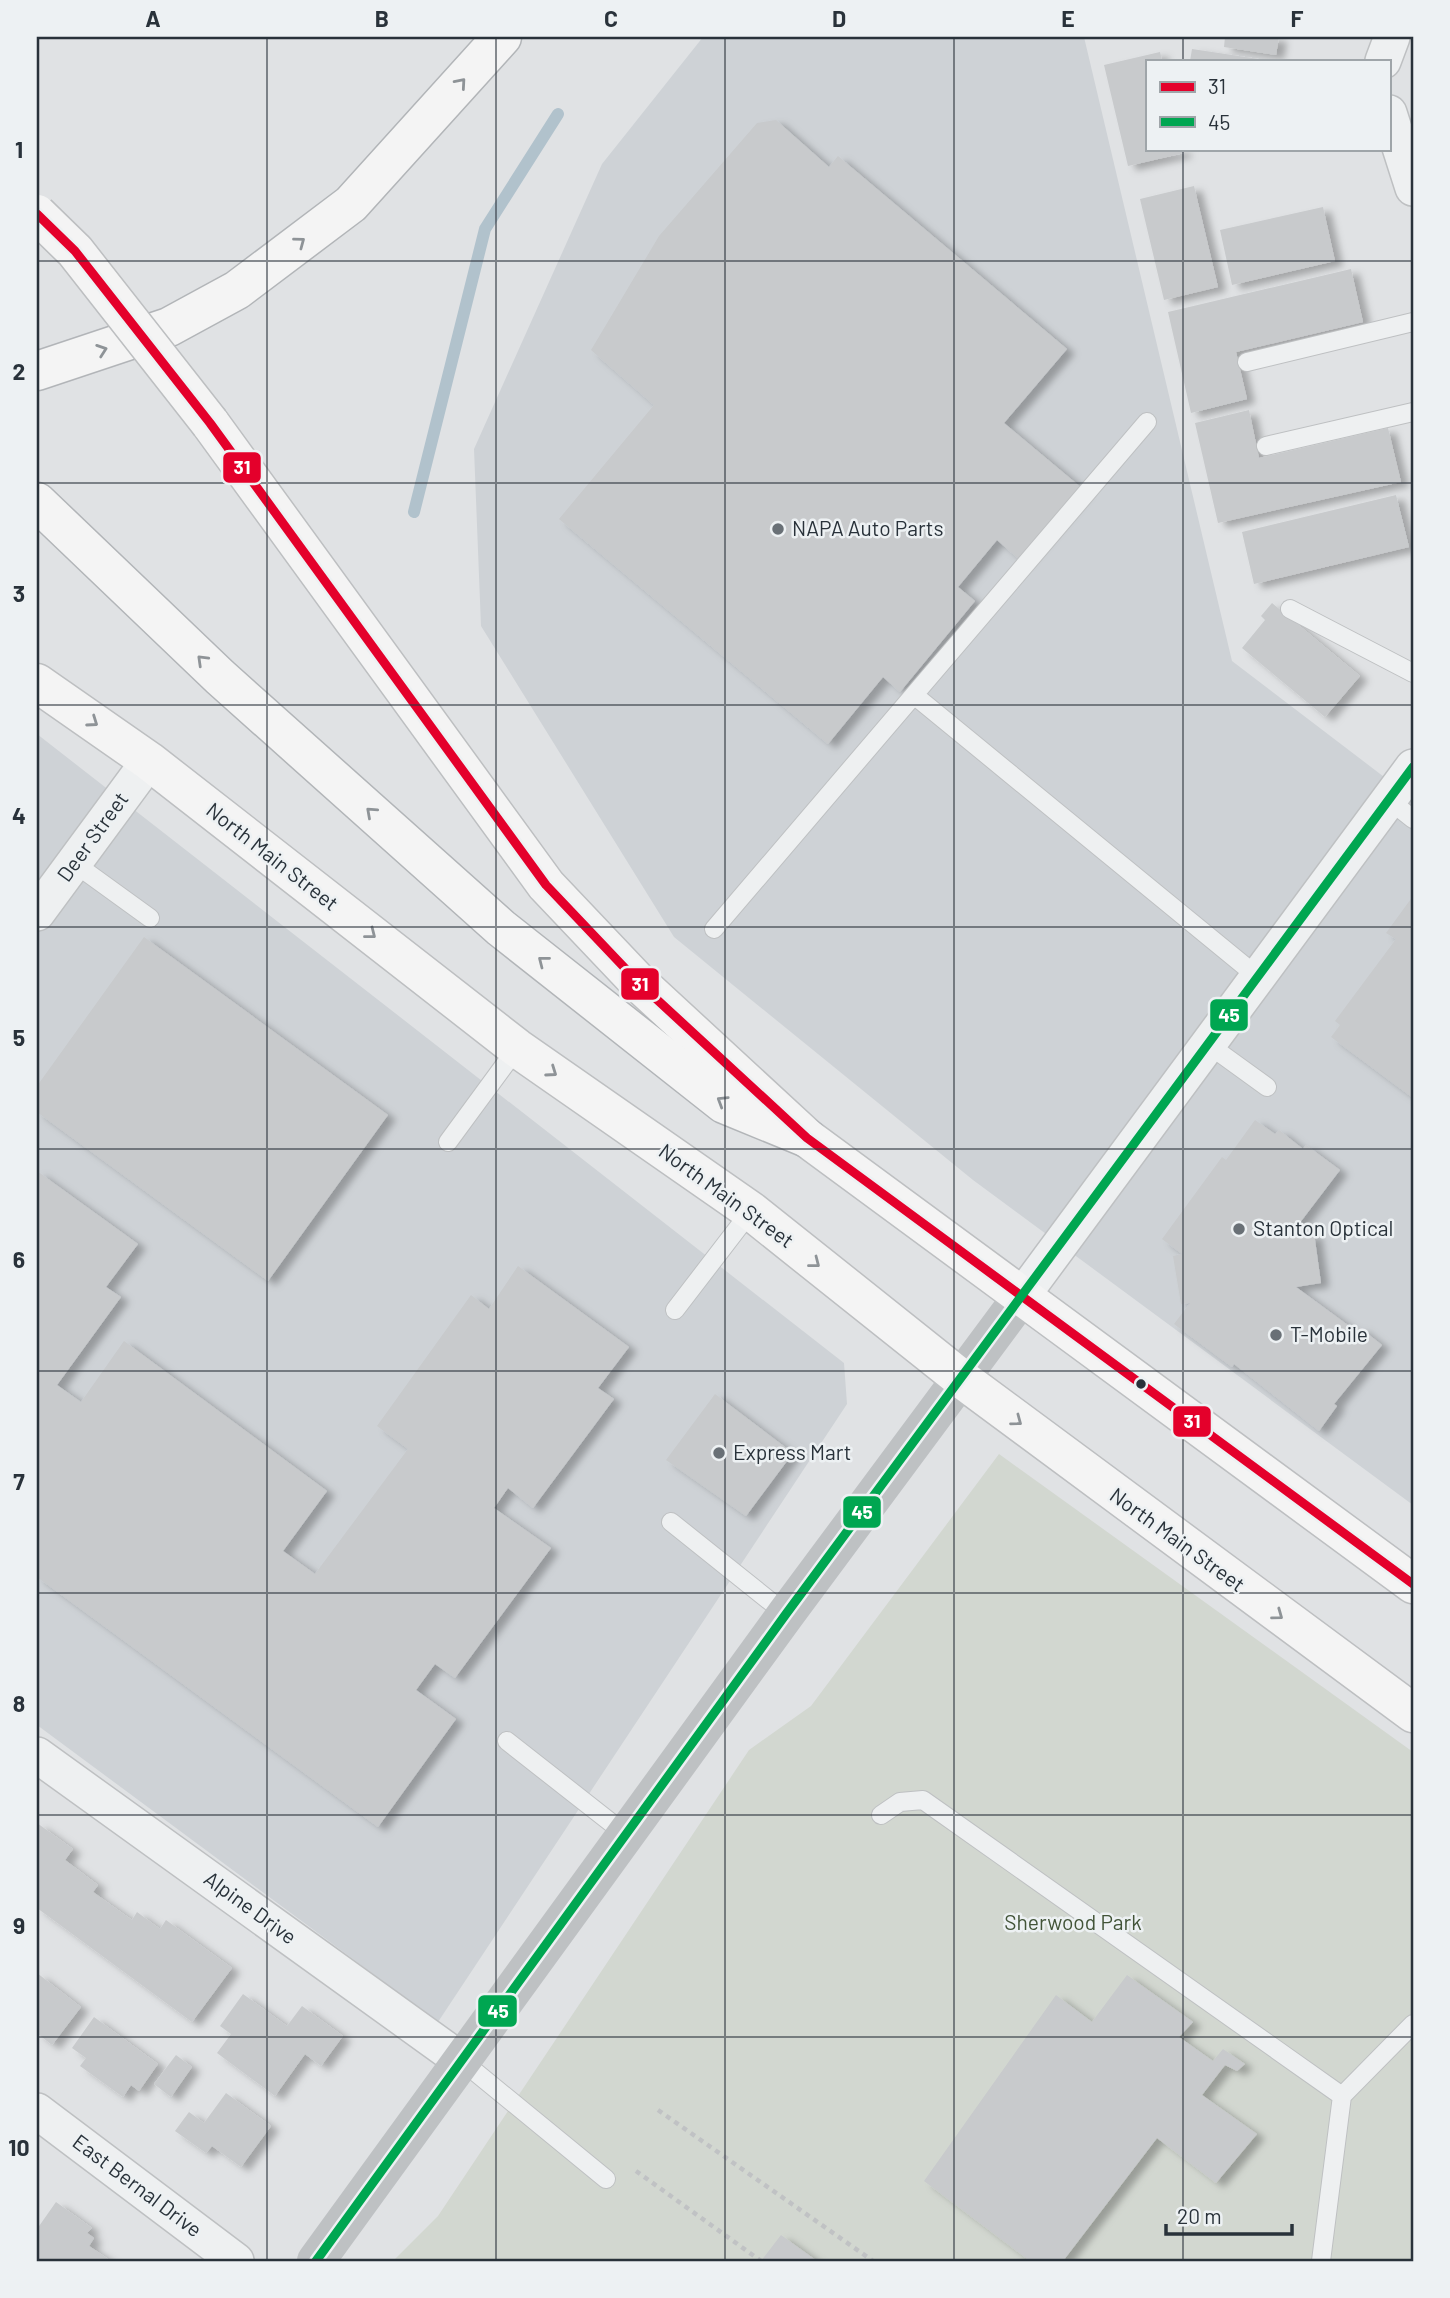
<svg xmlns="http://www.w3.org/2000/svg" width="1450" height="2298" font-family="Barlow,sans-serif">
<defs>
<filter id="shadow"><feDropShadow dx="8" dy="4.5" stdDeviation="3.5" flood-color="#0004"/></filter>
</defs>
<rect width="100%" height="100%" fill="#e0e2e4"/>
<path fill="#ced2d6" d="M703,37H1084L1232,661L1413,799V1505L973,1180L674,937L481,626L474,449L602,164Z
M37,734L844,1363L847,1404L438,2022L37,1725Z"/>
<path fill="#d2d7d0" d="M999,1454L1413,1752V2261H393L438,2216L749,1750L811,1706Z"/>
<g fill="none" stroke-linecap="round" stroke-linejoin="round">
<path stroke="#b1c2cc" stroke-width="12" d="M414,512L485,229L558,114"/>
</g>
<path fill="#c8cacc" filter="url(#shadow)" d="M1225,37H1279L1276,55L1224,47Z
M1192,49L1265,60V61H1190Z
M1160,52L1162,61H1147V149H1183L1184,153L1128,166L1104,65Z
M776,120L829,167L838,156L1067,349L1004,423L1083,489L1021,561L997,540L958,587L975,601L900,692L883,677L828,744L559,519L654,405L591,350L659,236L757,123Z
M1194,186L1218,287L1164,300L1140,199Z
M1323,207L1335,261L1232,285L1220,230Z
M1351,269L1363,322L1236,352L1247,399L1191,413L1168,312Z
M1249,410L1259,458L1388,428L1401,482L1218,523L1195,423Z
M1396,495L1409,547L1254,584L1242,532Z
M1272,603L1360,676L1325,717L1242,648L1265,620L1261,616Z
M1413,896V1098L1331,1037L1340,1025L1335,1021L1396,939L1386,933Z
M144,937L388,1115L268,1281L37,1112V1086Z
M1255,1120L1275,1134L1279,1130L1303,1149L1306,1145L1340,1170L1289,1237L1314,1233L1321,1283L1296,1287L1356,1331L1359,1327L1382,1345L1334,1404L1337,1406L1319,1431L1234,1364L1232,1367L1174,1324L1190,1303L1181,1304L1173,1256L1182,1254L1162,1239L1222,1157L1226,1160Z
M37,1171L138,1244L106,1287L121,1297L57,1385L81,1402L124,1341L327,1491L283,1551L315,1574L408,1449L377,1426L471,1295L489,1309L518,1266L629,1347L598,1388L614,1399L533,1508L508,1488L494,1508L551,1548L455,1678L435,1664L416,1690L456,1719L378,1827L37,1577Z
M715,1394L793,1453L746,1516L666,1460Z
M37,1823L73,1849L65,1860L98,1885L93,1892L132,1920L137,1912L160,1929L166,1920L232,1968L192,2022L37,1908Z
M37,1973L81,2007L52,2045L37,2033Z
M1127,1975L1193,2022L1179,2037L1213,2061L1223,2049L1245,2064L1237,2071L1225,2065L1202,2095L1257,2134L1216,2183L1157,2138L1063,2261H1030L924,2181L1056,1995L1092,2022Z
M243,1994L287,2026L302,2006L343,2036L321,2066L305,2054L275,2096L217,2053L231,2034L220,2026Z
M94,2017L158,2064L139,2091L131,2085L123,2097L80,2066L86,2058L72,2048Z
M176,2055L192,2067L171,2097L154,2084Z
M226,2093L271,2126L241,2167L212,2146L206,2153L175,2131L189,2112L204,2123Z
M56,2202L92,2228L87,2233L94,2238L89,2246L111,2261H37V2229Z
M781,2235L817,2261H761Z"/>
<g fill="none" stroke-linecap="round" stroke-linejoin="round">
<defs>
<path id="service" d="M1247,362L1413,322
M1266,446L1413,412
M1290,609L1413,673
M914,695L1258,977
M1389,800L1413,819
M74,863L150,918
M714,929L1147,422
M1209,1045L1267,1087
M448,1142L517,1048
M675,1310L751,1211
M671,1522L786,1614
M507,1741L628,1836
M881,1815L900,1802L923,1800L1342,2096
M462,2061L606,2179
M1321,2261L1342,2096L1413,2024"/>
<path id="minor" d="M1383,61L1392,37
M1389,113L1413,188
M37,913L149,761
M1022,1296L1413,767
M37,1755L462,2061
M37,2111L236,2261"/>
<path id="primary" d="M210,423L546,885L639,983L807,1138L1413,1584
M37,683L149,761L517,1048L751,1211L963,1380L1413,1713"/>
<path id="motorway" d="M37,371L169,327L237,290L351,204L502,37
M37,502L220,677L501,928L724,1104L807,1138"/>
</defs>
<use href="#service" stroke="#bec0c2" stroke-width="20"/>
<use href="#minor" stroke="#bec0c2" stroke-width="38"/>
<use href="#primary" stroke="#bdbfc1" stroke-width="41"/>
<use href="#motorway" stroke="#b2b5b8" stroke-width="41"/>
<path stroke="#c0c2c4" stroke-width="4.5" stroke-dasharray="5 5" stroke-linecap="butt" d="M658,2110L873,2261
M636,2171L761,2261"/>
<use href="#service" stroke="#eef0f1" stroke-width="18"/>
<use href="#minor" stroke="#eef0f1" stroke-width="35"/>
<path stroke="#bec1c3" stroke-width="38" d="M316,2261L786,1614L1022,1296"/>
<use href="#primary" stroke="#f4f4f4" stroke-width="38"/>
<use href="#motorway" stroke="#f4f4f4" stroke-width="38"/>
<defs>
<path id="primary-bridge" d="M37,214L75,251L210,423"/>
</defs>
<use href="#primary-bridge" stroke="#bdbfc1" stroke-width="41" stroke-linecap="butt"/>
<use href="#primary-bridge" stroke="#f4f4f4" stroke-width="38"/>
<defs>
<path id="bus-1" d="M37,214L75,251L210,423L546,885L639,983L807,1138L1413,1584"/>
<path id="bus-2" d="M316,2261L786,1614L1413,767"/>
</defs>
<use href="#bus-1" stroke="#edf1f3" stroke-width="14"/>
<use href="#bus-2" stroke="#edf1f3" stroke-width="14"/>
<use href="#bus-1" stroke="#e4002b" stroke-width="9"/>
<use href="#bus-2" stroke="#00a651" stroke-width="9"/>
</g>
<defs><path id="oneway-chevron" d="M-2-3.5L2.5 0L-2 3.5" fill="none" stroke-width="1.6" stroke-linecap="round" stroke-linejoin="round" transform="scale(1.75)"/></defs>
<g stroke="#8e9397">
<use href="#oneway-chevron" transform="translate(461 83) rotate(-49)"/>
<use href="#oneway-chevron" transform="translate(300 242) rotate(-37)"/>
<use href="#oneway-chevron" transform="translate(102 350) rotate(-19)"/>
<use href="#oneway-chevron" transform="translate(202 660) rotate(-136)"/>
<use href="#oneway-chevron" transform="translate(93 722) rotate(35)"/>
<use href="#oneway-chevron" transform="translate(371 812) rotate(-138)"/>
<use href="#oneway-chevron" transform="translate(371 934) rotate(38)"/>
<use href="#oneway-chevron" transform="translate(543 961) rotate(-142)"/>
<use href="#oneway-chevron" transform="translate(552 1072) rotate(35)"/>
<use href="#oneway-chevron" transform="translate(722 1101) rotate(-148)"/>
<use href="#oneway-chevron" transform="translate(815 1263) rotate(38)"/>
<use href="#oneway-chevron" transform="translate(1017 1421) rotate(37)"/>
<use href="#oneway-chevron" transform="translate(1278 1615) rotate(36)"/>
</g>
<path fill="none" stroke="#29323a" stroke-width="2" stroke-opacity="0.55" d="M267,37V2261M496,37V2261M725,37V2261M954,37V2261M1183,37V61M1183,149V2261M37,261H1413M37,483H1413M37,705H1413M37,927H1413M37,1149H1413M37,1371H1413M37,1593H1413M37,1815H1413M37,2037H1413"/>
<g fill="#697076" stroke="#edf1f3" stroke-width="2.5">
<circle cx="778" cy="529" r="7"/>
<circle cx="1239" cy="1229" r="7"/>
<circle cx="1276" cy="1335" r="7"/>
<circle cx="719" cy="1453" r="7"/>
</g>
<circle fill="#29323a" stroke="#edf1f3" stroke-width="2.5" cx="1141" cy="1384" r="6"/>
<g text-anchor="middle" stroke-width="5" stroke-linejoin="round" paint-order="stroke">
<g font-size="21" fill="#29323a" stroke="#edf1f3" text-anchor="start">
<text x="792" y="536">NAPA Auto Parts</text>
<text x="1253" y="1236">Stanton Optical</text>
<text x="1290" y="1342">T-Mobile</text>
<text x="733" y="1460">Express Mart</text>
</g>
<g font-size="21" fill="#29323a" stroke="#edf1f3">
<text transform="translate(93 837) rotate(-54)" y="7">Deer Street</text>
<text transform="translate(272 857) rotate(38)" y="7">North Main Street</text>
<text transform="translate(726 1196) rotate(36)" y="7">North Main Street</text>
<text transform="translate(1177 1540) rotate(36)" y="7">North Main Street</text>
<text transform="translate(250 1908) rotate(36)" y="7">Alpine Drive</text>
<text transform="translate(137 2186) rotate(37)" y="7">East Bernal Drive</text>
</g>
<g font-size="21" fill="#425438" stroke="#edf1f3">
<text x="1073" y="1930">Sherwood Park</text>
</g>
</g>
<g stroke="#edf1f3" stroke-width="2.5">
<rect x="222" y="451" width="40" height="33" rx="7" fill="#e4002b"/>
<rect x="620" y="967" width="40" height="34" rx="7" fill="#e4002b"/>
<rect x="1209" y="998" width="40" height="34" rx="7" fill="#00a651"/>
<rect x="1172" y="1405" width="40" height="33" rx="7" fill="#e4002b"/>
<rect x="842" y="1495" width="40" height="34" rx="7" fill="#00a651"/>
<rect x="477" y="1994" width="41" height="34" rx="7" fill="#00a651"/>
</g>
<g font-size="19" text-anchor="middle" font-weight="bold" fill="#fff">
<text x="242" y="474">31</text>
<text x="640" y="991">31</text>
<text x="1229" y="1022">45</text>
<text x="1192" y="1428">31</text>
<text x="862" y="1519">45</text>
<text x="498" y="2018">45</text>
</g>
<rect width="1450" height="2298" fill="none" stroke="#edf1f3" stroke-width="77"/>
<rect x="1146" y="60" width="245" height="91" fill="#edf1f3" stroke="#9fa5a9" stroke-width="2"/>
<rect x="1160" y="82" width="35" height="10" fill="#e4002b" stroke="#9fa5a9" stroke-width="2"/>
<text x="1208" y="94" font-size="21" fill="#29323a">31</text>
<rect x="1160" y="117" width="35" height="10" fill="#00a651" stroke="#9fa5a9" stroke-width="2"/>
<text x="1208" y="130" font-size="21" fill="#29323a">45</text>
<path d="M1166 2224v10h126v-10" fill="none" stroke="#29323a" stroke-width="3.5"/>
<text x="1177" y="2224" font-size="21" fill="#29323a" stroke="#edf1f3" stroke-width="5" paint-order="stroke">20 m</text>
<rect x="38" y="38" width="1374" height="2222" fill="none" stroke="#29323a" stroke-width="2.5"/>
<g font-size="23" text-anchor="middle" font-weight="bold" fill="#29323a">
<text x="153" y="27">A</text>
<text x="382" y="27">B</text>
<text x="611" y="27">C</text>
<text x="839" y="27">D</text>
<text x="1068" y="27">E</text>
<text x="1297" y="27">F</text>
<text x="19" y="158">1</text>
<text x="19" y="380">2</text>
<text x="19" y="602">3</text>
<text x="19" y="824">4</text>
<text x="19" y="1046">5</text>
<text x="19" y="1268">6</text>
<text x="19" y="1490">7</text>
<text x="19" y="1712">8</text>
<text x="19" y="1934">9</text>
<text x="19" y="2156">10</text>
</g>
</svg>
